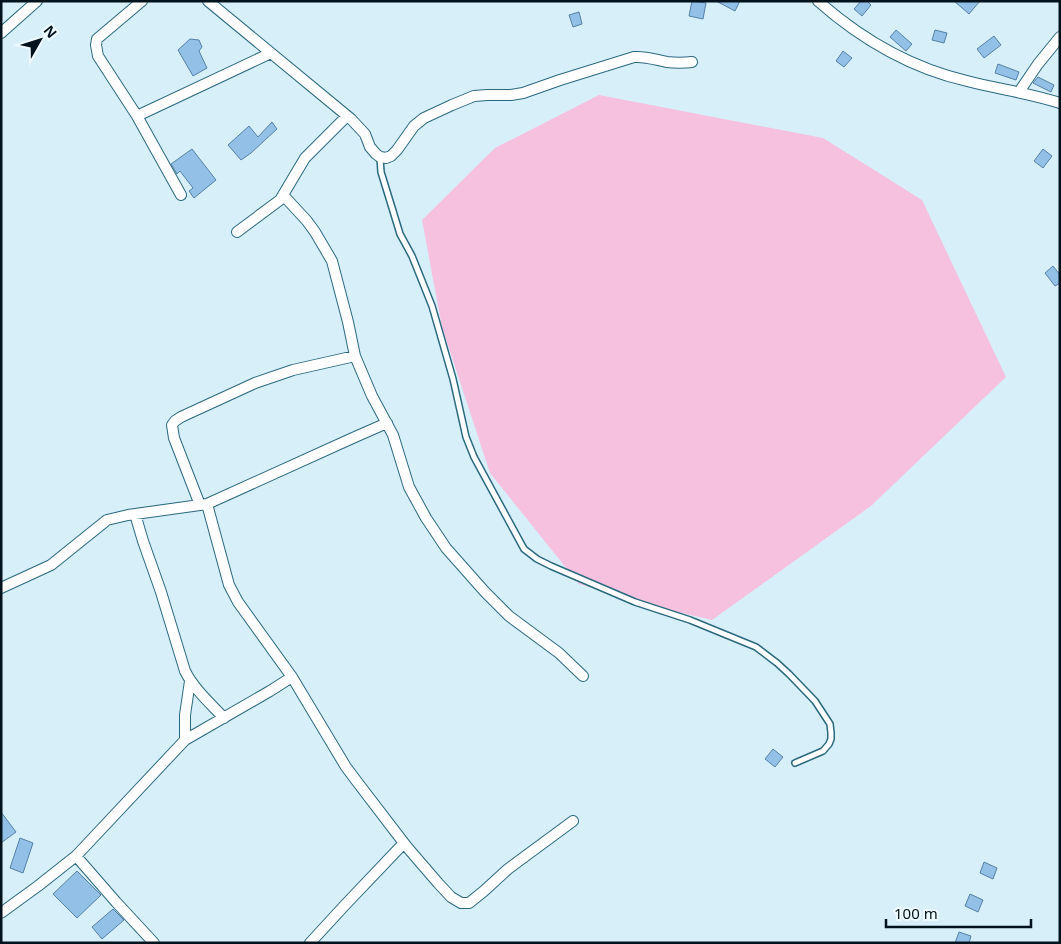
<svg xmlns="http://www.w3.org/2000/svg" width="1061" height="944" font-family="'Noto Sans',sans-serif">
<rect width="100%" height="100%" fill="#d7eff9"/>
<path fill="#f6c1df" d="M599,95L823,138L922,200L1006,377L871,506L712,620L669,610L579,584L490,473L442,327L422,220L495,148Z"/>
<path fill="#93c0e6" stroke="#5681a4" d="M692,1L706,3L703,19L689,16Z
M716,1H740L735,11Z
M861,1H867L871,5L862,16L854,9Z
M954,1H980L969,14Z
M579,12L582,24L573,27L569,15Z
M896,30L912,44L906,51L890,37Z
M935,30L947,33L944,43L932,40Z
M994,36L1001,45L984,58L977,49Z
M190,39L199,40L202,47L199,51L207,68L193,76L178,50Z
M843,51L852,58L844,67L836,61Z
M998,64L1019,72L1016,80L995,73Z
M1038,77L1054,85L1051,92L1033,83Z
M272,122L277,129L251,153L241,160L228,145L249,126L258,137Z
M192,149L216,180L194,198L189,191L193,188L180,171L177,174L171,164Z
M1043,149L1052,156L1043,168L1034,161Z
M1053,266L1060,275V283L1055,286L1045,273Z
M773,749L783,757L775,767L765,759Z
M1,812L16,832L1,843Z
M20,838L33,843L23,873L10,868Z
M984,862L997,868L993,879L980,873Z
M77,871L101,895L77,918L53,894Z
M970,894L983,900L978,912L965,906Z
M113,909L124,920L102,939L92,927Z
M959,932L971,936L969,943H955Z"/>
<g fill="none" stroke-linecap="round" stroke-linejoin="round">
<defs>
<path id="lane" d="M380,158L381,172L393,211L400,234L412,256L432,306L453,379L466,437L474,457L524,549L537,559L551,566L635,602L690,620L756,647L777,663L789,674L815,701L830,724L831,733V739L829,744L823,751L795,763"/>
<path id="street" d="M142,1L97,39L96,45L98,56L137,116L181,195
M208,1L351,119L365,134L370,147L376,154L380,157L386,158L391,156L397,150L414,126L424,118L452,105L474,96L487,95H511L523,93L560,80L634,57C646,56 656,60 667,62C675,63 684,63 692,62
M818,1C861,39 911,68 967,81C998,89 1029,93 1060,103
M1,33L37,1
M1019,92L1038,64L1060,37
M137,116L271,53
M283,195L307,221L315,232L332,261L348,322L355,356L372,396L393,435L409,487L426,518L446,548L485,592L509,616L559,653L583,676
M237,232L280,200L305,158L347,116
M207,504L229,585L238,602L292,677L346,767L358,783L407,847L438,883L451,897L461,903H469L484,891L508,869L573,821
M200,505L174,438L172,425L175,421L181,417L255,383L293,370L355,356
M135,514L143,541L161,592L185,671C194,689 210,703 224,718
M1,588L51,565L107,520L128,515L207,504L355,437L387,423
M185,740V715L190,681
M76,856L116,902L154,943
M1,913L38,886L76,856L185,740L270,691L292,677
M310,943L345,905L404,843"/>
</defs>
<use href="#lane" stroke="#2a697f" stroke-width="8"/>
<use href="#street" stroke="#2a697f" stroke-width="12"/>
<use href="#lane" stroke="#fff" stroke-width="5"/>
<use href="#street" stroke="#fff" stroke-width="10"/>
</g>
<rect width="1061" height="944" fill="none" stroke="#00131c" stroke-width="5"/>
<g transform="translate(40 40) rotate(51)" stroke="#eefaff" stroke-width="4" paint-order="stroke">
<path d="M0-4L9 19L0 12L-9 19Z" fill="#00131c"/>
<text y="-8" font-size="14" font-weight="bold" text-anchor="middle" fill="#00131c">N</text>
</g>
<path d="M886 919v8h145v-8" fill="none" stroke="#00131c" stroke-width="2.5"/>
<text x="894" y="919" font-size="15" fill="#00131c" stroke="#eefaff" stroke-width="4" paint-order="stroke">100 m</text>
</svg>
